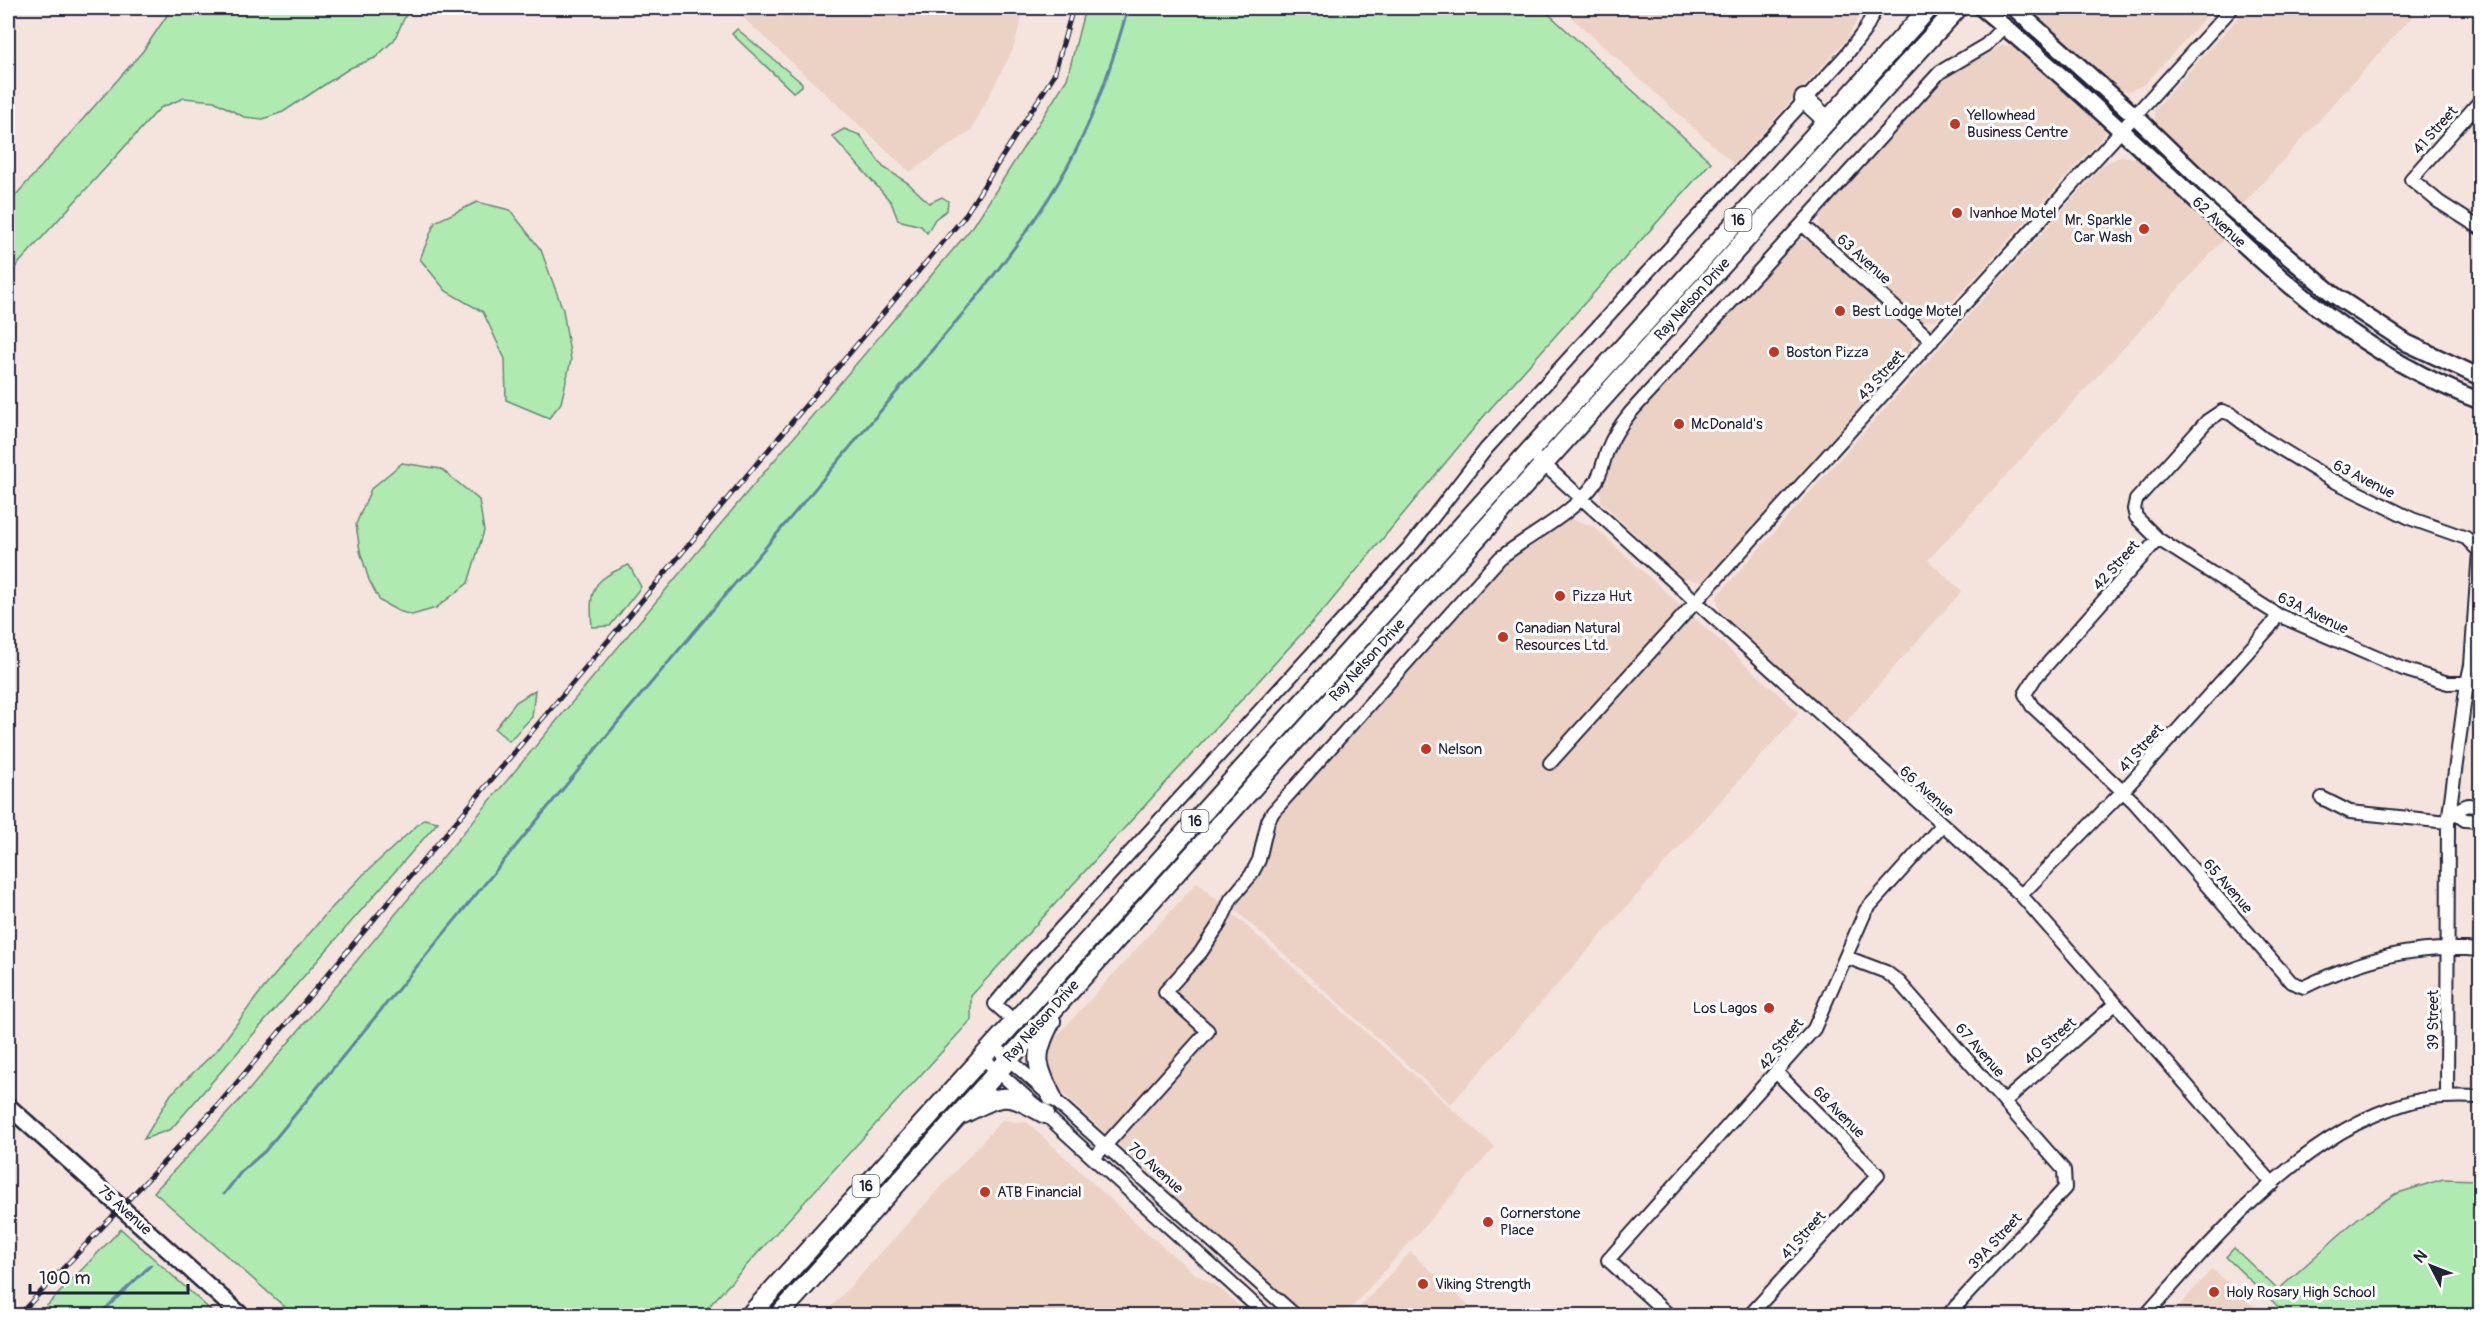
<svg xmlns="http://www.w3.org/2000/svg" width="2488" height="1323" font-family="Pangolin,sans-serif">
<rect width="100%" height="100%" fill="#f4e4dd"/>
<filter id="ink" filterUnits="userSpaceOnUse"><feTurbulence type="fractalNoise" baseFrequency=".0167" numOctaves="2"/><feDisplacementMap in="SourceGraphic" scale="12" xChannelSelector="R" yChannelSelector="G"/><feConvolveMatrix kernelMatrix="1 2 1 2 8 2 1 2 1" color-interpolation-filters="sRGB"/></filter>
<g filter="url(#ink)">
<path fill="#ecd1c5" d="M733,8H732H1025L1013,49L971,131L910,172Z
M1561,8H1864L1846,40L1734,164Z
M2041,8H2214L2145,84L2128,92L2114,87L2044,24L2040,14Z
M2247,8H2420L2240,208L2157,128L2154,110Z
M2003,45L2019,48L2103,123L2105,134L1937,319L1921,322L1819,229L1821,214L1948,75Z
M2122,156L2137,159L2148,166L2226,237L1928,560L1962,591L1843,725L1719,610L1717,596L2104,164Z
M1796,240H1809L1914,335L1909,352L1703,582L1682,578L1601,502L1600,488L1622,428Z
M1564,517L1593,526L1799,713L1451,1104L1233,908L1247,893L1262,869L1277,818L1502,566L1531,538Z
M1197,882L1495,1147L1345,1315H1304L1052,1084L1045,1066L1048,1046Z
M1002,1120L1028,1123L1149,1235L1194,1273L1222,1290L1249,1315H824Z
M1410,1252L1480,1315H1353Z
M2212,1269L2263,1315H2171Z"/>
<path fill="#afebb1" stroke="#688676" stroke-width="1.5" d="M172,8H409L394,40L375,58L350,68L283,112L263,119L244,117L214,101L184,98L160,108L8,275V204L143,51Z
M1085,8H1542L1711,162L1489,410L1327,606L971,996V1020L701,1315H294L154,1192L249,1090L744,496L974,225L1067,79Z
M737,29L802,83V86L793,92L732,34Z
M844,129L860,135L883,167L908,183L929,203L942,197L948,201L947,210L935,219L927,233L921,226L898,220L891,202L832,136Z
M477,202L510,210L541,250L563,310L571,360L561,403L549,418L506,400L505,359L483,312L446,291L420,259L435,222Z
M402,463L441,469L479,500L484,531L468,583L436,608L412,615L398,611L380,601L369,580L360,551L356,524L371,489Z
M629,565L641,587L610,626L592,627C589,588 592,580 629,565Z
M535,690L532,717L509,741L495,729L516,702Z
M424,819L438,822L171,1129L144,1139L171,1094L218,1049L258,995L325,915L364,874Z
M2443,1179L2480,1180V1315H2287L2226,1257L2234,1248L2278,1290L2358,1218L2395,1194Z
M121,1229L216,1315H38Z"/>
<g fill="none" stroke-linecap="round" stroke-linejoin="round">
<path stroke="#5f84a3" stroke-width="3" d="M224,1194L241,1172L265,1151L618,722L981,292C1015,247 1051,201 1076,150C1099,105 1114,56 1128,8
M98,1316L151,1265"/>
<defs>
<path id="minor" d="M2480,101L2411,179L2439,202L2480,228
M1802,224L1932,341
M1538,459L2021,895L2273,1184
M2158,539L2035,678L2025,694L2032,706L2135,803L2291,982L2304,987C2362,959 2416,944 2480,950
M1550,763L2232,8
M2322,798L2350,812L2448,822
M2450,810L2465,820L2480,821
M2454,811L2468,805L2480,807
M2021,895L2123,791L2270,627L2278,615
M1846,957L1886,972L1899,982L2064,1170L2065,1188L1947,1316
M1014,1021L995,1004L1031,961L1413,543L1486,449L1847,54L1865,30L1876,8
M993,1045L1296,1316
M982,1057L1267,1316
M2447,1095L2448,822L2467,683L2471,665L2479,551L2466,538L2412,519L2330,479L2263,438L2231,414L2222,411L2207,421L2136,500L2134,509L2136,517L2158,539L2278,615L2403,669L2448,683L2480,682
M2005,1101L2115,1004
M1094,1158L1208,1031L1165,992L1201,952L1220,923L1231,899L1251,875L1259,860L1268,821L1273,812L1500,558C1532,533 1571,516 1595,483C1602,473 1603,461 1608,449C1613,436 1621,424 1630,413L1940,72L1986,45L2004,26
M1670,1316L1608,1260L1814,1029L1866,910L1942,825
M1749,1316L1878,1175L1777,1073
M2145,1316C2215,1238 2300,1135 2404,1104C2429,1096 2455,1096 2480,1097"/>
<path id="major" d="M1982,8C2050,64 2114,124 2179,184C2275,274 2355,353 2480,401
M2014,8L2135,116L2228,206L2334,295L2407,343L2480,377
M8,1106L242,1316"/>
<path id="highway" d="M1804,99L1827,120
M1051,1021C1033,1055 1035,1064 1052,1097
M963,1114C1003,1094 1005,1091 1045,1114
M749,1316L1929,8
M778,1316L1755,229L1958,8"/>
</defs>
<use href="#minor" stroke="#22223b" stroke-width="16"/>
<use href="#major" stroke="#22223b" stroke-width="20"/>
<use href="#highway" stroke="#22223b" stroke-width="22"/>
<use href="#minor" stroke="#fff" stroke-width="12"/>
<use href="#major" stroke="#fff" stroke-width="15"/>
<use href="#highway" stroke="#fff" stroke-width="18"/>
<defs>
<path id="rail" d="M18,1316L218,1105L964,217L1054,75L1073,8"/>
</defs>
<use href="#rail" stroke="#22223b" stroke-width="5"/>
<use href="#rail" stroke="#fff" stroke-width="3" stroke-dasharray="9" stroke-linecap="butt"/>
</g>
</g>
<g fill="#c8321e" stroke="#fff" stroke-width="2">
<circle cx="1955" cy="124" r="6"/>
<circle cx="1957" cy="213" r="6"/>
<circle cx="2144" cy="229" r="6"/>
<circle cx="1840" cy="311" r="6"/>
<circle cx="1774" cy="352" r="6"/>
<circle cx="1679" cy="424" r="6"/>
<circle cx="1560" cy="596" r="6"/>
<circle cx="1503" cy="637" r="6"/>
<circle cx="1426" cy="749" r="6"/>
<circle cx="1769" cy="1008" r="6"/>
<circle cx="985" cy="1192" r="6"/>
<circle cx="1488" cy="1222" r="6"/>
<circle cx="1423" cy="1284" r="6"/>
<circle cx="2214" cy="1292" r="6"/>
</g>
<g text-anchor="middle" stroke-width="6" stroke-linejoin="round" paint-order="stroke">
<g fill="#fff" stroke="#646476" stroke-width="1.5">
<rect x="1724.5" y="209" width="27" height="22" rx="4.5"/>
<rect x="1181.5" y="810" width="27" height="22" rx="4.5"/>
<rect x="852.5" y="1175" width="27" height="22" rx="4.5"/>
</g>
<g font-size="14" font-weight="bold" fill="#22223b">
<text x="1738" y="225">16</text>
<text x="1195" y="826">16</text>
<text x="866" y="1191">16</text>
</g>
<g font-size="15" fill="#22223b" stroke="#fff" text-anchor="start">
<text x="1967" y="120">Yellowhead<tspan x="1967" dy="17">Business Centre</tspan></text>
<text x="1969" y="218">Ivanhoe Motel</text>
<text x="2132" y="225" text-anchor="end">Mr. Sparkle<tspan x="2132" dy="17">Car Wash</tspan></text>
<text x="1852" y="316">Best Lodge Motel</text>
<text x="1786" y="357">Boston Pizza</text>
<text x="1691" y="429">McDonald's</text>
<text x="1572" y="601">Pizza Hut</text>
<text x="1515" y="633">Canadian Natural<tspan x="1515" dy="17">Resources Ltd.</tspan></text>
<text x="1438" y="754">Nelson</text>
<text x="1757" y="1013" text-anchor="end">Los Lagos</text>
<text x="997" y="1197">ATB Financial</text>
<text x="1500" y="1218">Cornerstone<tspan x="1500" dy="17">Place</tspan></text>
<text x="1435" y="1289">Viking Strength</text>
<text x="2226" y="1297">Holy Rosary High School</text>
</g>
<g font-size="15" fill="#22223b" stroke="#fff">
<text transform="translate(2435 130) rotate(-48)" y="5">41 Street</text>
<text transform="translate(2219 222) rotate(43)" y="5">62 Avenue</text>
<text transform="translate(1864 259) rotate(42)" y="5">63 Avenue</text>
<text transform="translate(1692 299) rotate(-48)" y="5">Ray Nelson Drive</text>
<text transform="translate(1881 375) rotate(-48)" y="5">43 Street</text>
<text transform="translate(2364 479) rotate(27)" y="5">63 Avenue</text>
<text transform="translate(2116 565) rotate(-48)" y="5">42 Street</text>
<text transform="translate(2313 613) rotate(26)" y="5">63A Avenue</text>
<text transform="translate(1367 660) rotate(-48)" y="5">Ray Nelson Drive</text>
<text transform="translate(2141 748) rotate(-48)" y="5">41 Street</text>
<text transform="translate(1927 791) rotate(42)" y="5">66 Avenue</text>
<text transform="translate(2228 886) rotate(49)" y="5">65 Avenue</text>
<text transform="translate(2433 1020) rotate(-90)" y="5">39 Street</text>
<text transform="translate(1041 1021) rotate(-48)" y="5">Ray Nelson Drive</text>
<text transform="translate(2050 1041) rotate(-41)" y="5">40 Street</text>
<text transform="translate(1781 1044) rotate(-51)" y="5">42 Street</text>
<text transform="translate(1980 1050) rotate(49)" y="5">67 Avenue</text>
<text transform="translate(1839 1112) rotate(45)" y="5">68 Avenue</text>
<text transform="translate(1156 1168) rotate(42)" y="5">70 Avenue</text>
<text transform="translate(125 1210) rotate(42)" y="5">75 Avenue</text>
<text transform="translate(1803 1235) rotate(-48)" y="5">41 Street</text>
<text transform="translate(1995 1241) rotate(-47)" y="5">39A Street</text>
</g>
</g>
<rect width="2488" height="1323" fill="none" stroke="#fff" stroke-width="30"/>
<rect x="15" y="15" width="2458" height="1293" fill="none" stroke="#22223b" stroke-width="2" filter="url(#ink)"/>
<g transform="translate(2431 1266) rotate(312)" stroke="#ffffff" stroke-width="4.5" paint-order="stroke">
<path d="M0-4.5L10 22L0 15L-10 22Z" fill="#22223b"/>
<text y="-9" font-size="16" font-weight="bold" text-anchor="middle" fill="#22223b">N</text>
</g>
<path d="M30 1284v9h158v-9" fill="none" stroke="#22223b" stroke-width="3"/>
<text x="39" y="1284" font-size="18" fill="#22223b" stroke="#ffffff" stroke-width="4.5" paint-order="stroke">100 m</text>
</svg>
